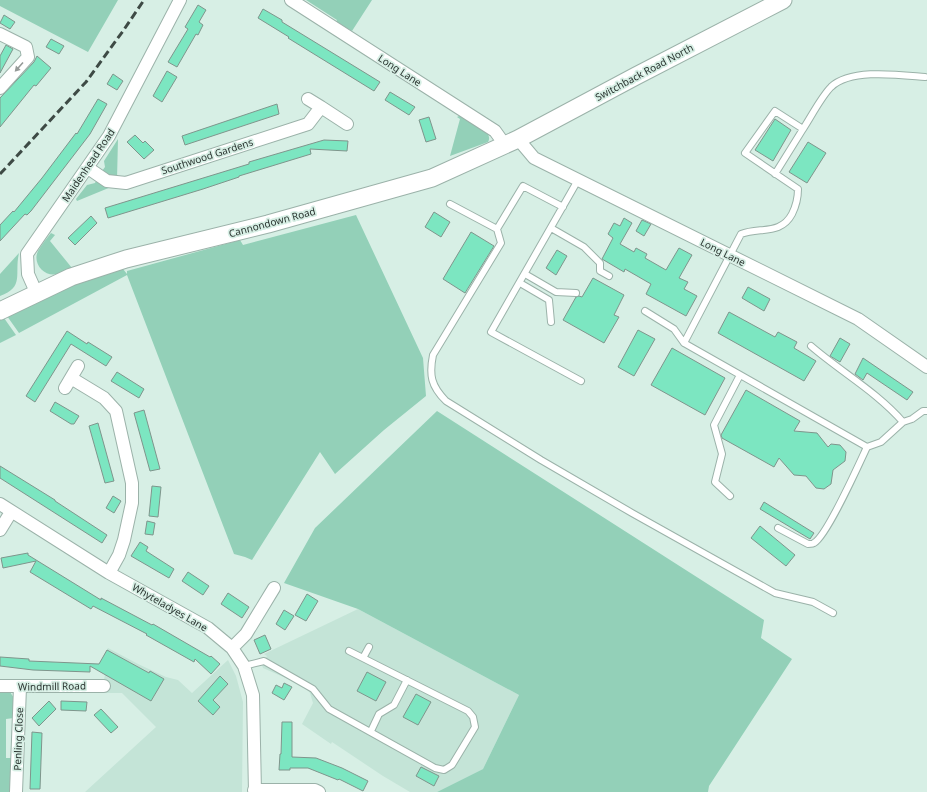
<svg xmlns="http://www.w3.org/2000/svg" width="927" height="792" font-family="'Noto Sans',sans-serif">
<rect width="100%" height="100%" fill="#d7efe5"/>
<path fill="#c4e4d7" d="M358,609L519,695L483,769L437,792H410L383,776L332,742L331,744L302,724L313,703L310,693L304,686L263,668L262,665L267,656L264,654Z
M108,648L138,664L166,677L178,680L192,693L228,660L236,676L243,702L242,792H85L156,727L122,693H102L106,668L99,664Z"/>
<path fill="#93d0b8" d="M0,0H118L88,52L0,6Z
M306,0H372L352,31L336,22L337,20Z
M461,115L487,132C489,136 490,139 488,142L450,156L460,119L457,117Z
M118,139L117,179L108,176L102,171L105,167L104,161Z
M97,179L111,187L77,201L76,199L87,185L95,183Z
M356,215L423,358L426,396L384,430L335,474L320,452L252,560L245,557L234,554L127,275L19,333L7,316L74,284L123,269L127,274V271L240,240L243,245Z
M51,233L55,235L50,241L72,268C68,270 62,273 57,274C44,277 32,263 38,251C42,244 47,238 51,233Z
M19,253C14,274 25,287 0,296V274Z
M4,318L16,335L0,343V320Z
M437,411L764,620L761,638L792,659L709,786L708,792H437L483,769L519,695L358,609L284,583L315,528Z
M0,692H10L14,698V718L6,719V758H13V792H0Z"/>
<path fill="#7ce6c1" stroke="#7f958c" d="M198,5L206,10L199,22L203,25L198,35L196,34L177,67L168,62L188,29L185,27Z
M263,9L282,20V22L380,82L374,91L288,38L289,37L258,18Z
M4,15L15,22L10,29L0,23Z
M51,39L64,46L59,54L46,47Z
M6,45L13,49L0,73V56Z
M37,56L51,68L36,86L34,85L0,127V98L34,62Z
M167,71L177,77L162,102L153,96Z
M113,74L123,81L117,90L107,84Z
M390,92L415,107L409,115L385,100Z
M98,99L107,104L90,134L31,211L27,215L25,214L0,241V225L13,211L14,212L42,178L76,133L77,134Z
M277,104L279,114L185,145L182,136Z
M429,117L436,139L426,142L419,120Z
M775,119L791,130L773,161L755,150Z
M135,135L143,143L145,141L154,150L144,159L127,142Z
M324,140L348,141L347,151L310,149L311,154L239,176V177L203,189L108,218L105,208L249,164V162Z
M808,142L826,153L807,183L789,172Z
M434,212L450,222L441,237L425,227Z
M91,216L97,223L75,245L68,238Z
M624,218L632,223L620,244L634,252L636,248L647,254L645,258L666,270L679,248L692,255L679,278L688,282L684,289L697,296L686,316L646,294L651,284L625,269L624,272L602,259L613,238L608,234L614,223L620,226Z
M642,220L651,224L644,236L636,231Z
M471,232L494,246L465,293L443,279Z
M557,250L567,256L556,275L546,268Z
M593,278L624,295L614,315L619,317L604,343L563,320L576,297L579,296L582,297Z
M748,287L770,299L764,311L742,298Z
M729,312L775,337L778,332L797,342L794,348L816,361L804,381L718,333Z
M638,330L655,339L634,376L618,367Z
M67,331L87,344L88,342L112,357L106,366L71,344L35,402L26,396Z
M840,338L850,344L840,362L830,356Z
M672,348L725,378L705,415L651,385Z
M863,358L913,392L907,400L867,373L863,380L855,374Z
M117,372L144,389L139,398L111,381Z
M746,390L800,421L794,431L817,433L828,447L831,444L840,445L846,452L845,461L833,470L831,484L824,489L816,488L806,476L794,475L779,458L774,467L722,438L721,435Z
M55,402L79,416L74,424H71L50,411Z
M144,410L160,469L150,471L134,413Z
M98,423L114,481L105,483L89,426Z
M0,466L55,500V501L107,535L102,543L0,478Z
M152,486L161,487L158,517L149,516Z
M113,496L121,501L114,513L106,508Z
M764,502L814,533L810,539L760,509Z
M147,521L155,523L153,535L145,534Z
M760,526L795,555L786,566L751,538Z
M140,542L148,547L146,551L174,569L169,578L131,556Z
M28,553V555L101,600V598L152,625L153,624L210,657L211,656L220,664L211,674L195,659L194,662L146,635L147,634L93,606L91,609L30,572L36,561L3,568L1,558Z
M188,572L209,586L203,595L182,581Z
M228,593L249,607L242,618L221,604Z
M307,594L318,601L306,621L295,615Z
M284,610L294,616L285,630L276,624Z
M265,635L271,649L260,654L254,640Z
M107,650L149,673L150,671L164,679L151,701L90,666V672L33,670L0,666V657L29,659V661L99,664Z
M367,672L386,682L376,701L357,691Z
M220,676L228,684L213,700L220,707L213,715L198,701Z
M284,683L292,687L284,700L272,693L276,685L282,688Z
M416,694L431,702L418,725L403,717Z
M49,701L56,709L39,726L32,718Z
M61,701L87,702L86,711L61,710Z
M101,709L118,727L111,733L94,715Z
M282,722H292V757L316,758L342,768L368,781L363,791L339,779L338,780L308,768H290V770H279L280,754H281Z
M32,732L42,733L40,789H30Z
M421,767L439,776L434,786L416,776Z"/>
<g fill="none" stroke-linecap="round" stroke-linejoin="round">
<defs>
<path id="service" d="M775,174L803,129
M578,180L491,332L581,381
M450,204L497,229L523,186L563,207
M551,228L584,247L600,263V271L609,276
M497,229L501,243L433,355C429,375 431,386 446,401L541,460L632,513L775,593L813,602L833,613
M525,274L556,292L576,293
M520,283L549,300L551,322
M645,311L674,329L684,343
M811,346C841,372 877,392 903,422
M867,447L881,442L903,422L912,419L923,411H927
M730,496L715,482L722,454L714,425L740,375
M778,528L808,544C810,544 813,544 814,543C827,536 859,464 867,447L684,343L741,234C760,227 781,235 792,214C796,206 798,199 798,189L745,153L775,111L803,129C811,117 821,97 831,87C851,68 900,75 925,77
M363,658L369,647
M244,666L264,661L313,689L329,709L435,768L444,770L452,765L475,727L473,717L468,711L349,651
M371,731L379,714L394,705L407,680"/>
<path id="minor" d="M291,0L495,131L505,145
M0,34L26,47L28,57L0,88
M308,99L321,107
M518,139L534,158L858,319L927,367
M88,168L107,181L126,183L308,124L321,107L347,124
M36,292L28,274L27,254L109,136L180,0
M71,378L104,398L116,411L132,483V503L124,540L119,555L109,573
M65,388L78,366
M0,504L109,573L208,628L232,648L244,666L253,695L255,792
M0,530L11,512
M232,648L246,634L274,588
M0,686H104
M254,790H315L319,792
M16,792L20,687"/>
<path id="secondary" d="M0,311L71,277L126,259L268,224L432,178L518,139L636,76L783,0"/>
</defs>
<use href="#service" stroke="#9bb2a9" stroke-width="8"/>
<use href="#minor" stroke="#9bb2a9" stroke-width="14"/>
<use href="#secondary" stroke="#9bb2a9" stroke-width="19"/>
<use href="#service" stroke="#fff" stroke-width="6"/>
<use href="#minor" stroke="#fff" stroke-width="12"/>
<use href="#secondary" stroke="#fff" stroke-width="17"/>
<path stroke="#3e4a45" stroke-width="3" stroke-dasharray="8 4" stroke-linecap="butt" d="M0,174L86,82L123,31L144,0"/>
</g>
<defs><path id="oneway-solid" d="M-6-.8H1V-3.2L6.5 0L1 3.2V.8H-6Z"/></defs>
<use fill="#959a98" href="#oneway-solid" transform="translate(19 67) rotate(132)"/>
<g text-anchor="middle" stroke-width="3.5" stroke-linejoin="round" paint-order="stroke">
<g font-size="10" fill="#2b3531" stroke="#d7efe5">
<text transform="translate(400 70) rotate(33)" y="4">Long Lane</text>
<text transform="translate(644 72) rotate(-28)" y="4">Switchback Road North</text>
<text transform="translate(207 156) rotate(-18)" y="4">Southwood Gardens</text>
<text transform="translate(88 165) rotate(-56)" y="4">Maidenhead Road</text>
<text transform="translate(272 222) rotate(-15)" y="4">Cannondown Road</text>
<text transform="translate(723 252) rotate(27)" y="4">Long Lane</text>
<text transform="translate(170 607) rotate(30)" y="4">Whyteladyes Lane</text>
<text transform="translate(52 686) rotate(-1)" y="4">Windmill Road</text>
<text transform="translate(18 739) rotate(-88)" y="4">Penling Close</text>
</g>
</g>
</svg>
